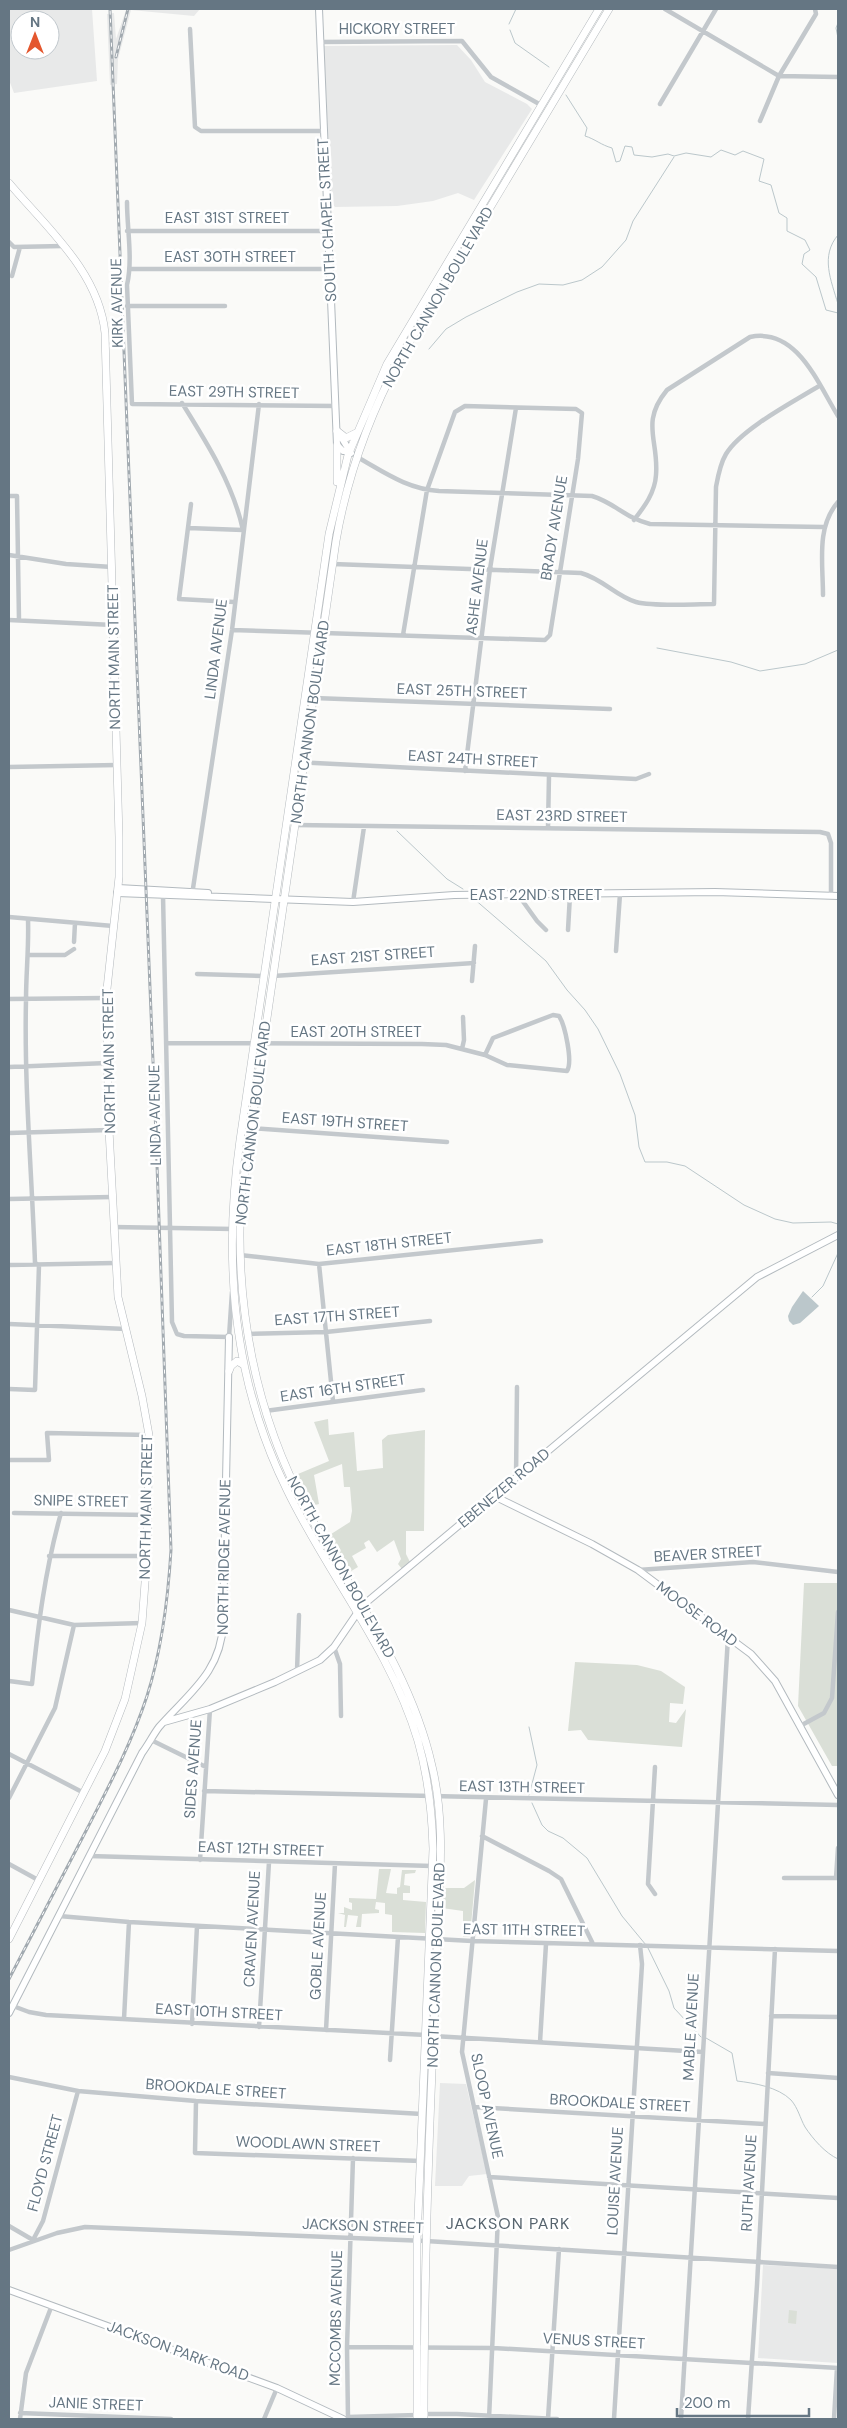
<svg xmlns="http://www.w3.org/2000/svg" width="847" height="2428" font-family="'DM Sans',sans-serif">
<rect width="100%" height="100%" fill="#fafaf8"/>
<path fill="#e8e9e9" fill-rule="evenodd" d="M9,9H92L97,81L14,93L9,80ZM20,20H50V50H20Z
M119,9H200L194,16L131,10L118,59L117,84L110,85L107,14L114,13L116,39L126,10Z
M457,45L471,60L485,82L527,104L532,109L474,200L458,193L433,201L397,206L335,207L331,202L324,46Z
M440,2083L466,2084L487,2174L469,2176L462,2186H435Z
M763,2265L838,2269V2363L758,2358Z"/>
<path fill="#dadfd7" d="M328,1419L329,1435L354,1432L357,1471L383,1468L382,1440L388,1435L425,1430L424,1531H406V1554L410,1562L402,1569L398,1564L401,1559L394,1540L377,1552L369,1540L364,1543L366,1548L352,1556L358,1567L348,1573L328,1536L350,1522L352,1511L350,1487H344L342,1464L314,1475L319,1504L311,1506L298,1474L329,1461L314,1422Z
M804,1583H838V1766H832L798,1706Z
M575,1662L637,1665L661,1671L685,1687L683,1704L670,1703L669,1722L676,1723L686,1709L682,1747L588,1740L581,1730L568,1731Z
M379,1869H391L386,1893L397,1894V1888L400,1887L402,1870H416L415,1873L405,1874L404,1885L410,1886V1893H403V1900L426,1902L425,1933L392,1932V1915L385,1914V1903L376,1902L375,1909L379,1910V1913L362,1914L361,1927H356L358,1916L348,1915L346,1927H344L345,1915L338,1913H344V1907L352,1910V1903L349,1902V1898L376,1899Z
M475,1880L470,1937H463V1911L442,1908L443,1888H464Z
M789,2310L797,2311L796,2324L788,2323Z"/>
<path fill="#bbc7cb" d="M803,1291L819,1306L800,1323L793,1325L789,1321L788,1316L792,1307Z"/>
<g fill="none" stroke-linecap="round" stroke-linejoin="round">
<path stroke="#bbc7cb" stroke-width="1" d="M838,23L836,28L838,38
M509,24L516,9
M510,30L515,43L549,67
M566,95L587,128L585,136C595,139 601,145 612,148L616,162L620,161L625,146L632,147L634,155L652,157L668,154L674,156L686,153L711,157L721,150L735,155L743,151L764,159L759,181L771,185L779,213L787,218V231L805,240L810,250L804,254L802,264L816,277L826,310L838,313
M838,235C820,256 831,280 838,304
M429,349L446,329L466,317L517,292L539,284L563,285L582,280L602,267L626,240L633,221L674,157
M657,648L731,662L760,671L805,664L838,650
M397,831L447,879L463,889
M473,898L546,961L567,990L585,1010L598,1029L620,1074L635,1115L639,1147L645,1162H667L685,1166L744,1205L775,1219L793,1223L831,1222L838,1224
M812,1297L823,1286L838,1253
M529,1727L537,1765L529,1795
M532,1803L542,1825L548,1831L563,1838L587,1858L622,1916L646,1945
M648,1948L669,1991L674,2008L701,2037
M706,2038L732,2053L737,2081C754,2083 778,2087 791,2100C798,2108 800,2118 805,2127C813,2139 825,2153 838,2159"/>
<defs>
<path id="secondary" d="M319,9L337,445L343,451H350
M338,432L351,453
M118,888L208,893
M117,893L353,902L454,895L715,892L838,896
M496,1497L592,1544L638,1570L751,1654L775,1681L838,1795
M164,1722L210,1709L275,1682L320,1660L334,1647L362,1606L757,1277L838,1235
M9,2013L142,1753C148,1745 153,1735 159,1727C189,1693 221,1672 223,1624L229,1337
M9,2290L277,2388L343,2419"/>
<path id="primary" d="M9,183C47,228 99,272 105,333L119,837V877L106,998L109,1130L118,1297L142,1396L149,1435L147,1556L142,1623L125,1699L105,1751L9,1939
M337,431L346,438L356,433
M337,445V482
M229,1371L231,1366L237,1361L244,1365
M417,2419V2241L433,1849C432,1813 428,1776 418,1741C391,1650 328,1575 287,1490C233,1381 223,1260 240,1140L329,534L348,455L387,364L599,9
M424,2419C424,2288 428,2157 434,2025C436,1985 437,1945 439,1905C441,1858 443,1811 432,1766C411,1672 352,1594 307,1510C255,1414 235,1306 241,1198L336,541C347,477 369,416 400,358L609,9"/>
</defs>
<use href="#secondary" stroke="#b3babf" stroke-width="8"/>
<use href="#primary" stroke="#b5babe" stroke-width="8"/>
<path stroke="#c3c8cc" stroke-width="4.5" d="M665,9L779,76L838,77
M190,29L195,127L201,131H323
M320,42L462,41L491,77L541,105
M660,104L716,9
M760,121L779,76L816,14L815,9
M127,202C127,229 133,259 127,285L132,404L336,406
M127,231H327
M9,242L14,247L63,246
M131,269H329
M12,276L20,247
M127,306H225
M182,403C207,443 233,484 243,530L188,528
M357,457C384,472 407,489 439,491L592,496C615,503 625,518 650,524L823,527
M9,496H17L19,620
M191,504L179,599L234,602
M634,520C644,507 655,493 656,475C659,440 640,423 667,390L750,337C797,327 818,384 838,416
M9,555L66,564L112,567
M333,564L581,573C603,579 617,597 636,602C656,607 691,604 714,604L716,487C718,476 720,464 726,454C741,429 793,402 819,386
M823,595C823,563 816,527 838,502
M9,620L113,625
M232,630L545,640L550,635L578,459L582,413L576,409L465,406L455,412L427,490L403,635
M314,698L610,709
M295,762L636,779L649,774
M9,767L117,765
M465,771L490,569L516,408
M295,825L820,832L828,834L831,843V896
M548,828L549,775
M163,895L172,1322L177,1334L184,1336L229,1337L232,1292
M192,895L232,630L259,404
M519,896L537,921L546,930
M353,902L364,827
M9,917L113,926
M568,930L570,895
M74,942L75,923
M616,951L620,894
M29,955H65L74,949
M197,974L264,976
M273,976L474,963
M472,981L475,946
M9,999L106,998
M553,1015L559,1016C565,1025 573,1062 567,1071L507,1065L485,1055L493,1038Z
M166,1043L422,1044L446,1045L485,1055
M462,1049L464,1040L463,1017
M9,1067L107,1063
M249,1128L447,1142
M9,1133L109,1130
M9,1199L112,1197
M113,1227L234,1229
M240,1255L319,1264L541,1241
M319,1264L333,1401
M9,1265L115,1263
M9,1324L126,1329
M247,1334L326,1332L430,1321
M9,1389L35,1390L39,1265L35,1263C32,1175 24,1087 26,1000C26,973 29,946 28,920
M265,1411L423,1390
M9,1460H49L47,1433L149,1435
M516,1478L517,1387
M14,1513L148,1515
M49,1556H147
M638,1570L753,1562L838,1572
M9,1610L74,1625L142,1623
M334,1647L340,1664L341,1716
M297,1671L299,1615
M9,1681L32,1684C38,1626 45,1570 61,1513
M800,1726L824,1713L832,1698L838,1612
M151,1740L206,1767
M9,1754L84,1793
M655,1767L648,1884L655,1894
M204,1791L838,1805
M9,1798L55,1708L74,1625
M486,1799L462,2052L498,2217L489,2419
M482,1836L549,1871L561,1879L593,1944
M89,1856L432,1866
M200,1860L210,1709
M9,1864L40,1881
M784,1878H838
M836,1878L838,1848
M59,1916L129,1922L472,1941L838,1951
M13,2006L29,2012L46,2015L426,2035
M771,2016L838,2017
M124,2019L129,1922
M192,2024L197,1926
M259,2027L269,1862
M326,2030L335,1864
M433,2036L703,2052
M540,2042L546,1944
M390,2060L398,1937
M768,2073L838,2078
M9,2077L78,2091L196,2101L422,2114
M196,2101L195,2153L421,2161
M474,2107L765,2124
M489,2177L838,2198
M9,2226L33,2240L43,2221L78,2091
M9,2250L57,2233L85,2227L426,2241L838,2267
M347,2347L493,2348L838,2368
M20,2413L171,2419
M424,2414H457L557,2419
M348,2417L417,2415
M20,2419L26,2373L52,2305
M264,2419L277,2388
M348,2419L347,2347L353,2158
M548,2419L559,2249
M614,2419L642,1964L640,1945
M681,2419L728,1637
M748,2419L757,2285L775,1949
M834,2419L837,2368"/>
<use href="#secondary" stroke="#fff" stroke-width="6"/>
<use href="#primary" stroke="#fff" stroke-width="7"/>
<defs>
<path id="rail" d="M116,57L128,9
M9,1979C35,1928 62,1878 88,1827C110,1784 132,1742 147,1696C162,1649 168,1599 171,1550L155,1110L110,9"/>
</defs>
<use href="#rail" stroke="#a2aab0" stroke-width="3"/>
<use href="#rail" stroke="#fff" stroke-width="1" stroke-dasharray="4" stroke-linecap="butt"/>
</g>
<g text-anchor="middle" stroke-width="5" stroke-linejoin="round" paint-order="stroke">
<g font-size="15" fill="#657683" stroke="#fff">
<text x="397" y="34">HICKORY STREET</text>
<text x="227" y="223">EAST 31ST STREET</text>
<text transform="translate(327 220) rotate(-93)" y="5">SOUTH CHAPEL STREET</text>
<text x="230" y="262">EAST 30TH STREET</text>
<text transform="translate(438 297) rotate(-60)" y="5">NORTH CANNON BOULEVARD</text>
<text transform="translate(117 303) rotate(-91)" y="5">KIRK AVENUE</text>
<text transform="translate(234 392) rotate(1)" y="5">EAST 29TH STREET</text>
<text transform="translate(554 528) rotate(-81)" y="5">BRADY AVENUE</text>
<text transform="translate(477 587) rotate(-83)" y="5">ASHE AVENUE</text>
<text transform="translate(216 649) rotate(-83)" y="5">LINDA AVENUE</text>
<text transform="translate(114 657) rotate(-91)" y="5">NORTH MAIN STREET</text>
<text transform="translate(462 691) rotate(2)" y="5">EAST 25TH STREET</text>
<text transform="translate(310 722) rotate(-82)" y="5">NORTH CANNON BOULEVARD</text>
<text transform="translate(473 759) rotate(3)" y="5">EAST 24TH STREET</text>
<text transform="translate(562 816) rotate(1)" y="5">EAST 23RD STREET</text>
<text x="536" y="900">EAST 22ND STREET</text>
<text transform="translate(373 956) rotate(-4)" y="5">EAST 21ST STREET</text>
<text x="356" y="1037">EAST 20TH STREET</text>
<text transform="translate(109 1061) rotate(-91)" y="5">NORTH MAIN STREET</text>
<text transform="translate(155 1115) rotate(-91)" y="5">LINDA AVENUE</text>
<text transform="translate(345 1122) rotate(4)" y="5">EAST 19TH STREET</text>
<text transform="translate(253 1123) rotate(-83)" y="5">NORTH CANNON BOULEVARD</text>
<text transform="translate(389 1244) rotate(-6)" y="5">EAST 18TH STREET</text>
<text transform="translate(337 1316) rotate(-4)" y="5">EAST 17TH STREET</text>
<text transform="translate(343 1388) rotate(-8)" y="5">EAST 16TH STREET</text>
<text transform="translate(504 1488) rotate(-40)" y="5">EBENEZER ROAD</text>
<text transform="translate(81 1501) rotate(1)" y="5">SNIPE STREET</text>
<text transform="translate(146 1507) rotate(-89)" y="5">NORTH MAIN STREET</text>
<text transform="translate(708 1554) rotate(-3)" y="5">BEAVER STREET</text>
<text transform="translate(224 1557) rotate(-89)" y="5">NORTH RIDGE AVENUE</text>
<text transform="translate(341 1567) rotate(61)" y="5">NORTH CANNON BOULEVARD</text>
<text transform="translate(697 1614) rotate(37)" y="5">MOOSE ROAD</text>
<text transform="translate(193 1769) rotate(-86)" y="5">SIDES AVENUE</text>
<text transform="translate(522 1787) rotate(1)" y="5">EAST 13TH STREET</text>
<text transform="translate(261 1849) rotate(2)" y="5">EAST 12TH STREET</text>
<text transform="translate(252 1929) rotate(-87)" y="5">CRAVEN AVENUE</text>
<text transform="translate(524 1930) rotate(1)" y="5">EAST 11TH STREET</text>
<text transform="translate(318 1946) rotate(-87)" y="5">GOBLE AVENUE</text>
<text transform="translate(436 1965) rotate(-88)" y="5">NORTH CANNON BOULEVARD</text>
<text transform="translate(219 2012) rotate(3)" y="5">EAST 10TH STREET</text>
<text transform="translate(691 2027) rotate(-87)" y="5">MABLE AVENUE</text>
<text transform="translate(216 2089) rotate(4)" y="5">BROOKDALE STREET</text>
<text transform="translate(620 2103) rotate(3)" y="5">BROOKDALE STREET</text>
<text transform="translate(487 2106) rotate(78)" y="5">SLOOP AVENUE</text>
<text transform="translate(308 2144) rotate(2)" y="5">WOODLAWN STREET</text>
<text transform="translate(45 2163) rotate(-75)" y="5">FLOYD STREET</text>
<text transform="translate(615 2181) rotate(-87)" y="5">LOUISE AVENUE</text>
<text transform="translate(749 2183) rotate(-87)" y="5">RUTH AVENUE</text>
<text transform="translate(363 2226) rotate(2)" y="5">JACKSON STREET</text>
<text transform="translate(336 2318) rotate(-89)" y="5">MCCOMBS AVENUE</text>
<text transform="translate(594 2341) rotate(3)" y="5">VENUS STREET</text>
<text transform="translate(178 2351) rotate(20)" y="5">JACKSON PARK ROAD</text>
<text transform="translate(96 2404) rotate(2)" y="5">JANIE STREET</text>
</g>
<g font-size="16" letter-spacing="1" fill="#57646e" stroke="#fff">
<text x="508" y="2229">JACKSON PARK</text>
</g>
</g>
<rect width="847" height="2428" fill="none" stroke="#657683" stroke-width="20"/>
<g transform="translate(35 35)"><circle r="24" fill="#ffffff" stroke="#c1c8cd"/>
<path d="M0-4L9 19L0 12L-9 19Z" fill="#e4572e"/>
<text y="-8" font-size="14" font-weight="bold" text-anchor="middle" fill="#657683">N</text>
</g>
<path d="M677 2408v8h132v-8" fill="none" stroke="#657683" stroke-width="2.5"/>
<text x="684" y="2408" font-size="15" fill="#657683" stroke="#ffffff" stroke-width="4" paint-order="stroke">200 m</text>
</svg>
